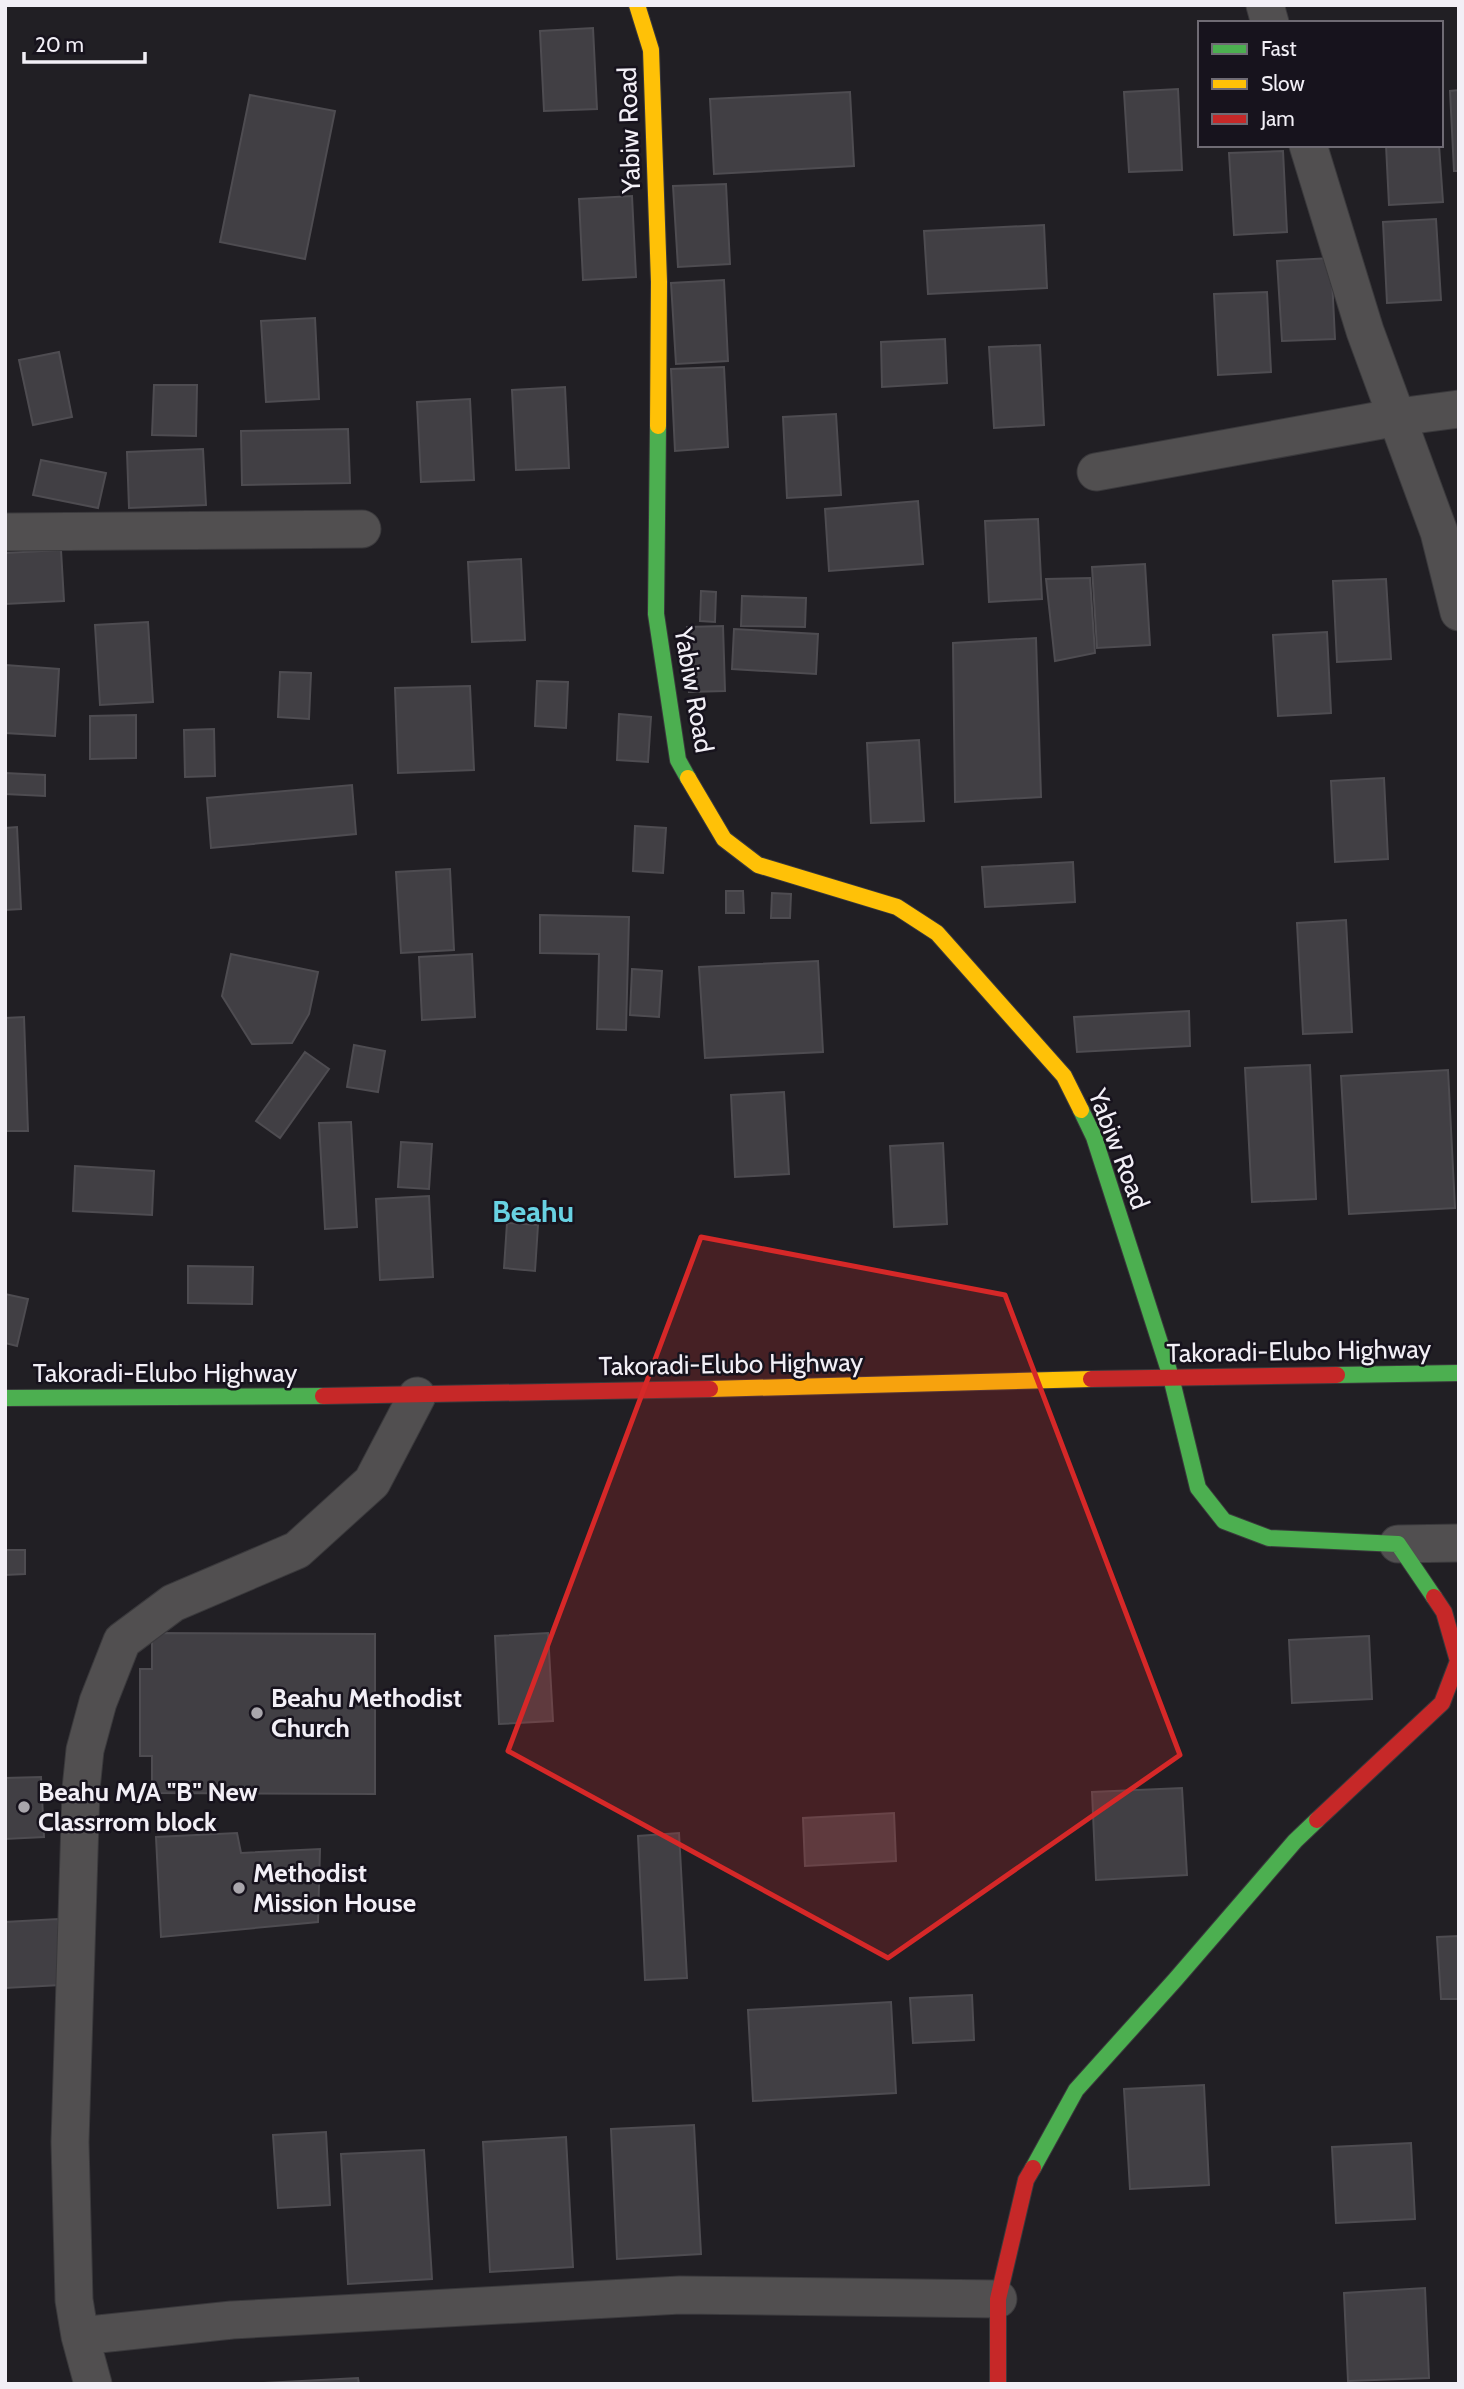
<svg xmlns="http://www.w3.org/2000/svg" width="1464" height="2389" font-family="Cabin,sans-serif">
<rect width="100%" height="100%" fill="#211f24"/>
<path fill="#413f44" stroke="#4e4c51" stroke-width="2" d="M593,28L597,109L544,111L540,31Z
M1178,89L1182,170L1129,172L1124,92Z
M1459,90V171H1454L1450,91Z
M850,92L854,166L714,174L710,99Z
M250,95L335,111L305,259L220,242Z
M1386,145H1439L1443,202L1389,205Z
M1283,151L1287,232L1234,235L1229,153Z
M726,184L730,264L678,267L673,186Z
M632,196L636,277L583,280L579,199Z
M1436,219L1441,300L1387,303L1383,222Z
M1044,225L1047,288L928,294L924,231Z
M1331,258L1335,339L1282,341L1277,261Z
M724,280L728,361L676,364L671,283Z
M1267,292L1271,372L1218,375L1214,294Z
M315,318L319,399L266,402L261,321Z
M945,339L947,383L882,387L881,342Z
M1040,345L1044,425L994,428L989,347Z
M59,352L72,417L33,425L19,360Z
M724,367L728,447L675,451L671,369Z
M154,385H197L196,436L152,435Z
M565,387L569,468L516,470L512,390Z
M470,399L474,480L421,482L417,402Z
M836,414L841,495L787,498L783,417Z
M348,429L350,483L242,485L241,431Z
M203,449L206,505L129,508L127,452Z
M41,460L106,473L98,508L33,495Z
M918,501L923,564L829,571L825,509Z
M1038,519L1042,599L989,602L985,521Z
M61,550L64,601L5,604V553Z
M521,559L525,640L472,642L468,562Z
M1145,564L1150,645L1097,648L1092,567Z
M1090,578L1095,653L1055,661L1046,579Z
M1386,579L1391,659L1337,662L1333,581Z
M701,591L716,592L715,622L700,621Z
M742,596L806,598L805,627L741,626Z
M148,622L153,702L100,705L95,625Z
M723,626L725,691L689,692L687,627Z
M734,629L818,634L816,674L732,669Z
M1327,632L1331,713L1278,716L1273,635Z
M1036,638L1041,797L955,802L953,643Z
M5,665L59,669L55,736L5,733Z
M280,672L311,673L309,719L278,717Z
M537,681L568,682L566,728L535,726Z
M470,686L474,770L398,773L395,688Z
M619,714L651,717L648,762L617,760Z
M136,715V758L90,759V716Z
M214,729L215,776L185,777L184,730Z
M919,740L924,821L871,823L867,743Z
M5,773L45,775V796L5,794Z
M1384,778L1388,859L1335,862L1331,781Z
M352,785L356,834L211,848L207,798Z
M635,826L666,828L663,873L633,871Z
M17,827L21,909L5,910V828Z
M1073,862L1075,902L985,907L982,867Z
M450,869L454,950L401,953L396,872Z
M726,891H743L744,913H726Z
M772,893L791,894L790,918H771Z
M540,915L629,917L626,1030L597,1029L599,954L540,953Z
M1346,920L1352,1032L1303,1034L1297,923Z
M231,954L318,972L309,1014L292,1043L252,1044L222,996Z
M472,954L475,1017L422,1020L419,957Z
M818,961L823,1052L705,1058L699,967Z
M632,969L662,971L659,1017L630,1015Z
M1189,1011L1190,1046L1077,1052L1074,1017Z
M24,1017L28,1131H5V1018Z
M354,1045L385,1051L378,1092L347,1087Z
M305,1052L329,1069L280,1138L256,1121Z
M1310,1065L1316,1199L1252,1202L1245,1068Z
M1448,1070L1455,1208L1349,1214L1341,1076Z
M784,1092L789,1174L735,1177L731,1095Z
M351,1122L357,1227L325,1229L319,1123Z
M401,1142L432,1144L429,1189L398,1187Z
M943,1143L947,1224L894,1227L890,1146Z
M75,1166L154,1171L152,1215L73,1211Z
M429,1196L433,1277L380,1280L376,1199Z
M507,1223L538,1225L535,1271L504,1268Z
M188,1266L253,1267L252,1304L188,1303Z
M5,1294L28,1299L17,1346L5,1343Z
M5,1550H25V1574L5,1575Z
M152,1633L375,1634V1794L152,1793V1756H140V1669H152Z
M548,1633L553,1721L499,1724L495,1636Z
M1369,1636L1372,1699L1292,1703L1289,1640Z
M41,1777L44,1837L5,1839V1778Z
M1182,1788L1187,1875L1096,1880L1092,1792Z
M894,1813L896,1861L805,1866L803,1818Z
M237,1833L241,1853L320,1849L318,1922L161,1937L156,1837Z
M679,1833L687,1978L645,1980L638,1836Z
M58,1919L61,1985L5,1988V1922Z
M1459,1936V1999H1441L1437,1937Z
M972,1995L974,2040L913,2043L910,1998Z
M891,2002L896,2093L753,2101L748,2010Z
M1204,2085L1209,2185L1130,2189L1124,2089Z
M694,2125L701,2254L617,2259L611,2129Z
M326,2132L330,2205L278,2208L273,2135Z
M566,2137L573,2267L490,2272L483,2142Z
M1411,2143L1415,2219L1336,2223L1332,2147Z
M424,2150L432,2279L348,2284L341,2154Z
M1425,2288L1429,2378L1348,2381L1344,2293Z
M358,2378L359,2384H246Z"/>
<g fill="none" stroke-linecap="round" stroke-linejoin="round">
<defs>
<path id="street" d="M1265,5L1270,23
M1308,145L1365,331L1439,532L1459,612
M1096,472L1398,417L1459,409
M5,532L362,529
M1398,1544L1459,1543
M80,2336L232,2320L680,2295L998,2299
M93,2384L80,2336L74,2300L70,2142L81,1789L85,1750L98,1702L122,1641L173,1603L297,1550L372,1482L417,1396"/>
<path id="fast" d="M658,426L656,614L678,760L688,778
M1081,1110L1094,1137L1171,1377L1198,1488L1224,1521L1269,1538L1398,1544L1434,1597
M1337,1375L1459,1373
M5,1398L323,1396
M1033,2168L1076,2090L1175,1980L1295,1841L1317,1820"/>
<path id="slow" d="M637,5L651,50L659,282L658,426
M688,778L724,839L758,865L897,907L937,933L1064,1076L1081,1110
M710,1389L1091,1379"/>
<path id="jam" d="M1091,1379L1337,1375
M323,1396L710,1389
M1317,1820L1442,1703L1458,1661L1444,1612L1434,1597
M998,2384V2299L1026,2180L1033,2168"/>
</defs>
<use href="#street" stroke="#3a393c" stroke-width="39"/>
<use href="#fast" stroke="#3a393c" stroke-width="18"/>
<use href="#slow" stroke="#3a393c" stroke-width="18"/>
<use href="#jam" stroke="#3a393c" stroke-width="18"/>
<use href="#street" stroke="#514f50" stroke-width="37"/>
<use href="#fast" stroke="#4caf50" stroke-width="16"/>
<use href="#slow" stroke="#ffc107" stroke-width="16"/>
<use href="#jam" stroke="#c62828" stroke-width="16"/>
</g>
<path fill="#d62828" fill-opacity="0.2" stroke="#d62828" stroke-width="5" stroke-linejoin="round" d="M701,1237L1005,1295L1180,1755L888,1958L508,1751Z"/>
<g fill="#a9a6ac" stroke="#17131d" stroke-width="2.5">
<circle cx="257" cy="1713" r="7"/>
<circle cx="24" cy="1807" r="7"/>
<circle cx="239" cy="1888" r="7"/>
</g>
<g text-anchor="middle" stroke-width="5" stroke-linejoin="round" paint-order="stroke">
<g font-size="26" fill="#f2eff6" stroke="#17131d">
<text transform="translate(629 130) rotate(-92)" y="9">Yabiw Road</text>
<text transform="translate(694 690) rotate(80)" y="9">Yabiw Road</text>
<text transform="translate(1119 1149) rotate(69)" y="9">Yabiw Road</text>
<text transform="translate(1299 1351) rotate(-1)" y="9">Takoradi-Elubo Highway</text>
<text transform="translate(731 1364) rotate(-1)" y="9">Takoradi-Elubo Highway</text>
<text x="165" y="1382">Takoradi-Elubo Highway</text>
</g>
<g font-size="26" font-weight="bold" fill="#f2eff6" stroke="#17131d" text-anchor="start">
<text x="271" y="1707">Beahu Methodist<tspan x="271" dy="30">Church</tspan></text>
<text x="38" y="1801">Beahu M/A "B" New<tspan x="38" dy="30">Classrrom block</tspan></text>
<text x="253" y="1882">Methodist<tspan x="253" dy="30">Mission House</tspan></text>
</g>
<g font-size="30" font-weight="bold" fill="#68d2e3" stroke="#17131d">
<text x="533" y="1222">Beahu</text>
</g>
</g>
<rect width="1464" height="2389" fill="none" stroke="#f2eff6" stroke-width="14"/>
<rect x="1198" y="21" width="245" height="126" fill="#17131d" stroke="#6f6b74" stroke-width="2"/>
<rect x="1212" y="44" width="35" height="10" fill="#4caf50" stroke="#6f6b74" stroke-width="2"/>
<text x="1261" y="56" font-size="21" fill="#f2eff6">Fast</text>
<rect x="1212" y="79" width="35" height="10" fill="#ffc107" stroke="#6f6b74" stroke-width="2"/>
<text x="1261" y="91" font-size="21" fill="#f2eff6">Slow</text>
<rect x="1212" y="114" width="35" height="10" fill="#c62828" stroke="#6f6b74" stroke-width="2"/>
<text x="1261" y="126" font-size="21" fill="#f2eff6">Jam</text>
<path d="M24 52v10h121v-10" fill="none" stroke="#f2eff6" stroke-width="3.5"/>
<text x="35" y="52" font-size="21" fill="#f2eff6" stroke="#17131d" stroke-width="5" paint-order="stroke">20 m</text>
</svg>
